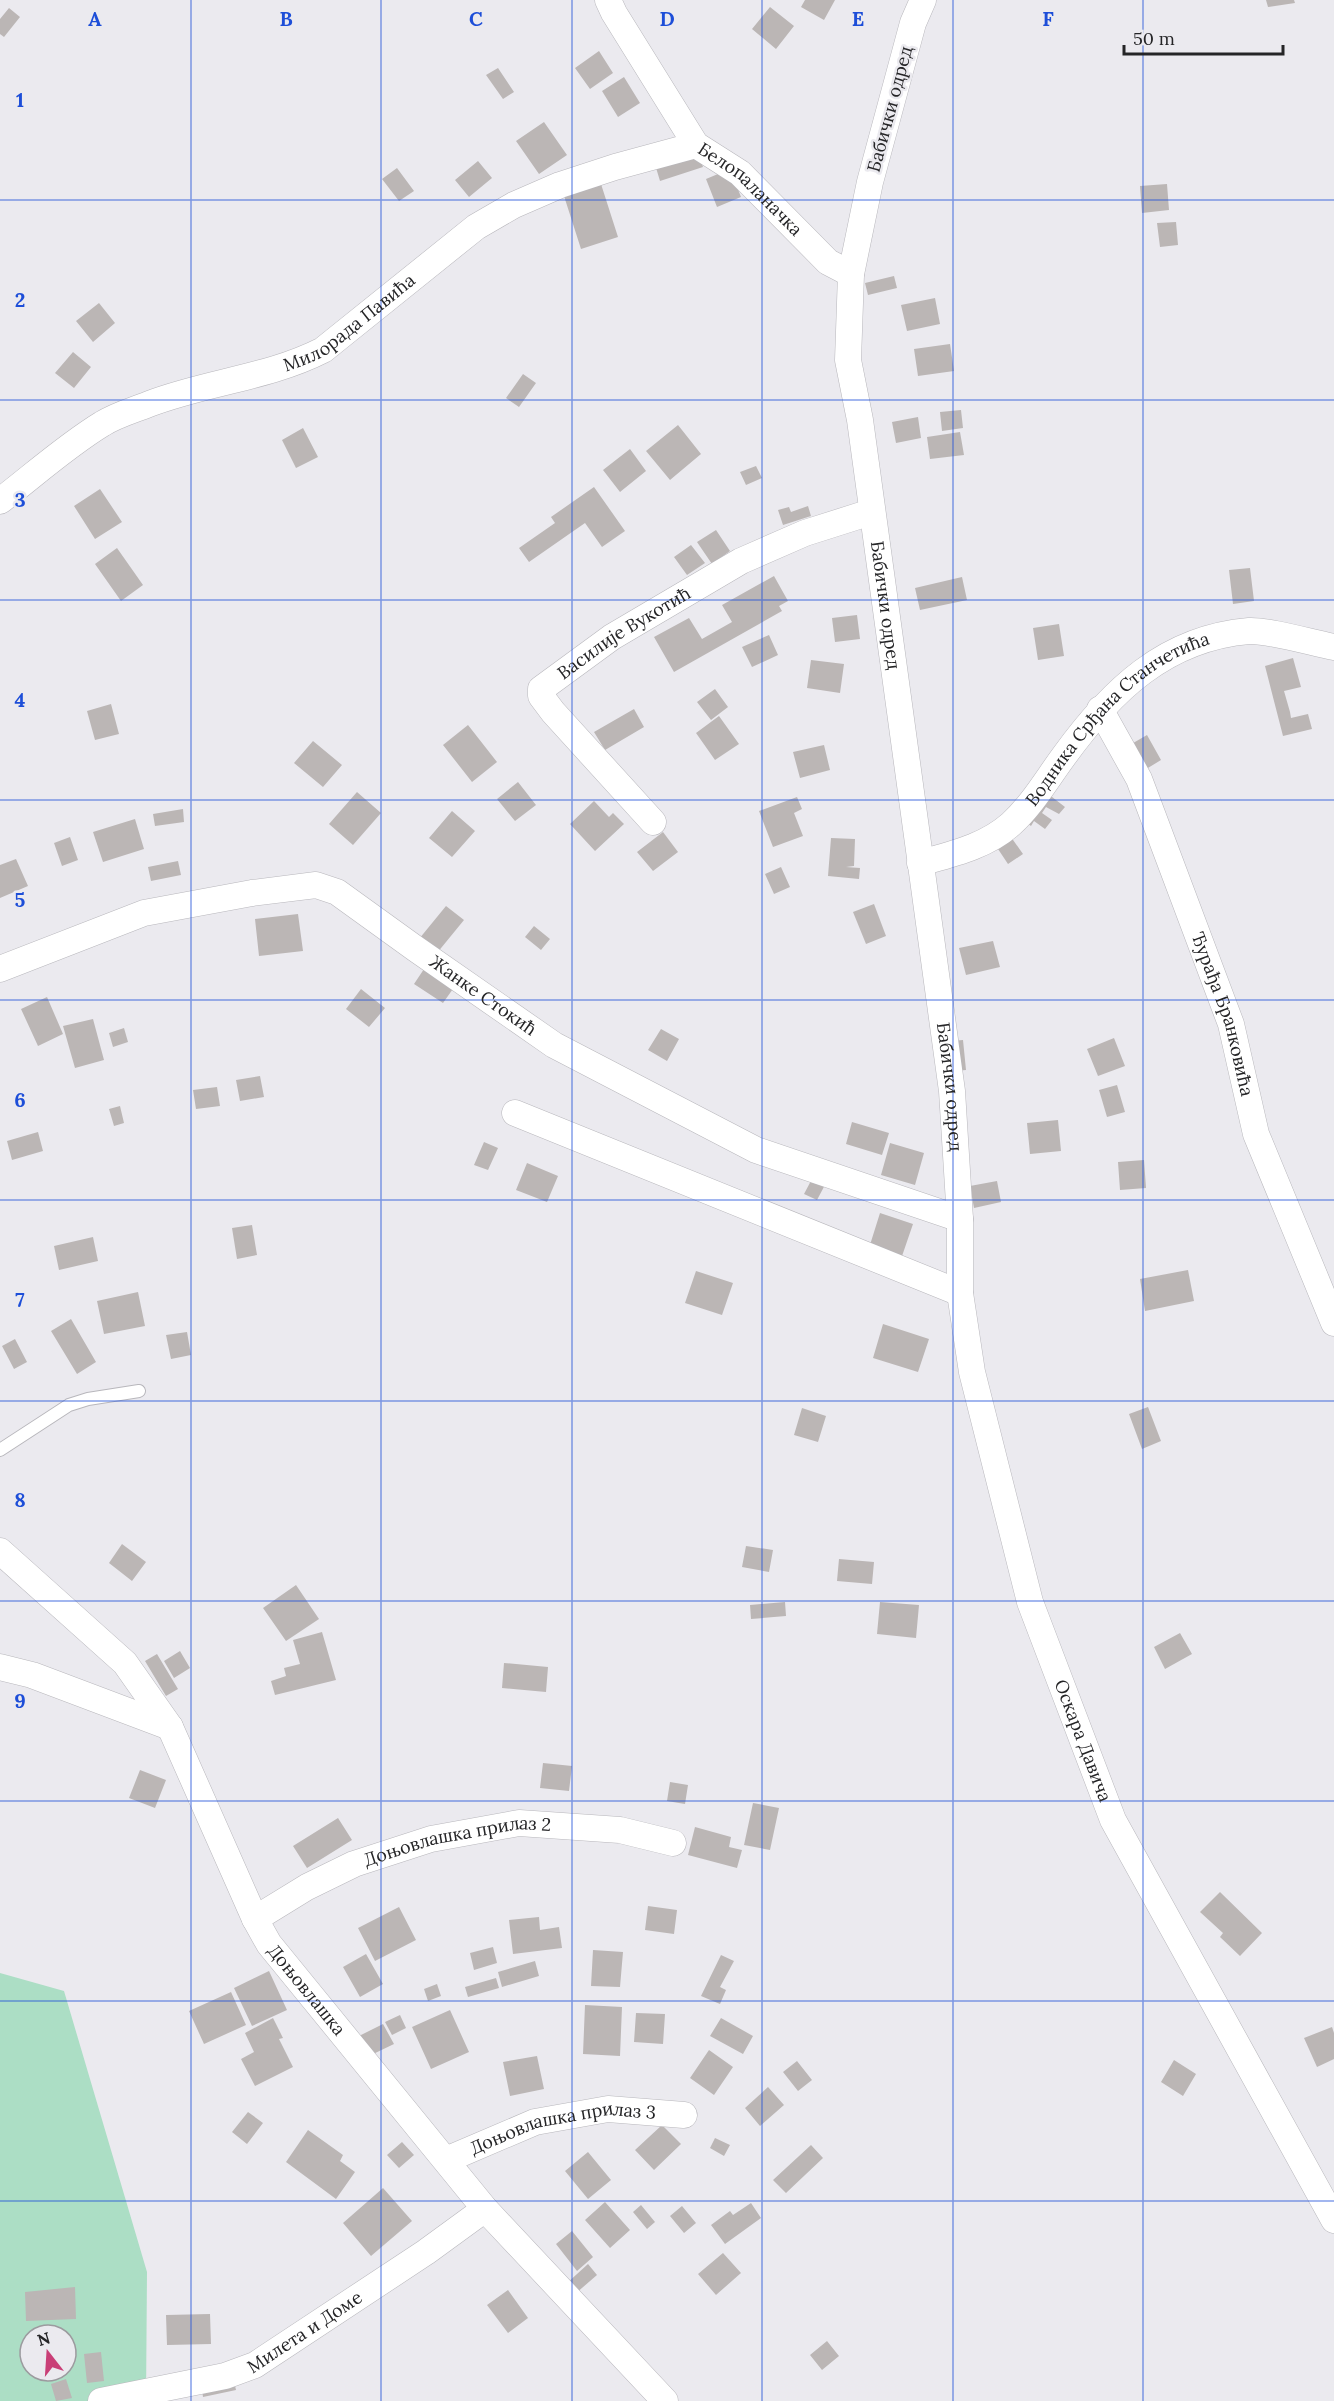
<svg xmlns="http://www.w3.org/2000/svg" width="1334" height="2401" font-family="Lora,serif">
<rect width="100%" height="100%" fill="#ebeaef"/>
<path fill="#acdec5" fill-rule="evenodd" d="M0,1973L64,1991L147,2272L146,2401H0ZM30,2335H66V2371H30Z"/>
<path fill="#bbb6b5" d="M805,0H835L824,20L801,7Z
M1266,0H1294L1295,3L1268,7Z
M770,7L794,26L776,49L752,29Z
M9,8L20,17L4,37L0,34V19Z
M599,51L613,73L590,89L575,68Z
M498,68L514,92L503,99L486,75Z
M624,77L640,103L618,117L602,91Z
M544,122L567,155L539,174L516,141Z
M697,149L703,167L660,181L654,161Z
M478,161L492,178L469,197L455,180Z
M397,168L414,191L399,201L382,179Z
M730,169L741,197L717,207L706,179Z
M601,184L618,237L581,249L564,196Z
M1167,184L1169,210L1142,213L1140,186Z
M1176,222L1178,245L1160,247L1157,223Z
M894,276L897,288L868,295L865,283Z
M935,298L940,324L907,331L901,305Z
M99,303L115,323L93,342L76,321Z
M950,344L954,371L918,376L914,349Z
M73,352L91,367L74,388L55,373Z
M523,374L536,383L519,407L506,398Z
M961,410L963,428L942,431L940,412Z
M918,417L921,438L896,443L892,422Z
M678,425L701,454L670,480L646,451Z
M303,428L318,457L296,468L282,440Z
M960,432L964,455L930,459L927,437Z
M630,449L646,471L620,492L603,470Z
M756,466L762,478L746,485L740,472Z
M594,487L625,531L602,547L585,523L529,562L519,548L555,523L551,517Z
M100,489L122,522L95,539L74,506Z
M808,506L811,516L783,525L778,510L789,507L791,512Z
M716,530L730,551L712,564L697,542Z
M691,545L705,563L687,575L674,557Z
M117,548L143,585L121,601L95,564Z
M1250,568L1254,601L1233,604L1229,570Z
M774,576L788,601L779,606L782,611L674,672L654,637L689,618L702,639L732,622L722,605Z
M962,577L967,600L920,610L915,588Z
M857,615L860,639L835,642L832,618Z
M1059,624L1064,656L1038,660L1033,628Z
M769,635L778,655L752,667L742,647Z
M1293,658L1301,687L1284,691L1290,712L1291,718L1308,714L1312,729L1283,736L1265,666Z
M811,660L844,664L840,693L807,688Z
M715,689L728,707L711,720L697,702Z
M111,704L119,734L95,740L87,711Z
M634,709L644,727L605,750L594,732Z
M719,716L739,744L715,760L696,733Z
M468,725L497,762L472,782L443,745Z
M1147,735L1161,760L1143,771L1128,746Z
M313,741L342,765L323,787L294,763Z
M824,745L830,770L800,778L793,752Z
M518,782L536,805L515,821L497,799Z
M1043,790L1065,807L1059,814L1046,807L1042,813L1052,820L1045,829L1034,821L1031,826L1022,819Z
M357,792L381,813L353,845L329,824Z
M797,797L802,809L794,813L803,836L773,847L759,811Z
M594,801L609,817L613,813L624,824L595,851L570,824Z
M183,809L184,822L155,826L153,814Z
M452,811L475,831L452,857L429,838Z
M135,819L144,849L103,862L93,832Z
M1006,830L1023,854L1008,864L992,840Z
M663,832L678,852L653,871L637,852Z
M70,837L78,860L62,866L54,843Z
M831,838L855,839L854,866L846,867L860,868L859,879L828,876Z
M16,859L28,886L0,898V865Z
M178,861L181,875L151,881L148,867Z
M781,867L790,887L774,894L765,874Z
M874,904L886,936L866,944L853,912Z
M446,906L464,920L437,953L419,939Z
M298,914L303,951L259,956L255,919Z
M534,926L550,939L541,950L525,937Z
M993,941L1000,967L966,975L959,948Z
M426,966L455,986L443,1003L414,984Z
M361,989L385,1008L369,1027L346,1009Z
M47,997L63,1034L38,1046L21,1009Z
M93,1019L104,1060L75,1068L63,1026Z
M124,1028L128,1042L113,1047L109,1033Z
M661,1029L679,1039L667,1061L648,1050Z
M1114,1038L1125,1066L1098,1076L1087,1049Z
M963,1040L966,1070L954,1071L951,1041Z
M260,1076L264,1097L240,1101L236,1080Z
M1117,1085L1125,1112L1107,1117L1099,1090Z
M217,1087L220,1106L196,1109L193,1090Z
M120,1106L124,1123L114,1126L109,1109Z
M1058,1120L1061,1151L1030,1154L1027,1123Z
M852,1122L889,1133L882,1155L846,1144Z
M38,1132L43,1151L12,1160L7,1141Z
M484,1142L498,1148L488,1170L474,1165Z
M890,1143L924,1153L915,1185L881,1175Z
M1144,1160L1146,1188L1120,1190L1118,1162Z
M527,1163L558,1176L547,1202L516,1190Z
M813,1177L826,1183L817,1200L804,1194Z
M997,1181L1001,1202L974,1208L970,1186Z
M880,1213L913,1224L901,1259L869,1248Z
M252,1225L257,1255L237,1259L232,1228Z
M93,1237L98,1261L59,1270L54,1246Z
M1188,1270L1194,1301L1145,1311L1140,1279Z
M696,1271L733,1283L722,1315L685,1303Z
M138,1292L145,1326L104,1334L97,1301Z
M71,1319L96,1362L77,1374L51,1331Z
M883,1324L929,1339L918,1372L873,1358Z
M187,1332L191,1355L171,1359L166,1335Z
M15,1339L27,1362L14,1369L2,1346Z
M1148,1407L1161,1441L1142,1449L1129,1414Z
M802,1408L826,1416L818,1442L794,1435Z
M122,1544L146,1562L132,1581L109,1563Z
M746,1546L773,1550L769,1572L742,1567Z
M839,1559L874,1562L872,1584L837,1581Z
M296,1585L319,1619L286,1641L263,1608Z
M785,1602L786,1616L751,1619L750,1605Z
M880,1602L919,1605L916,1638L877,1634Z
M322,1632L336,1680L275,1695L271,1681L286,1676L284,1668L300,1664L293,1640Z
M1180,1633L1192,1654L1165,1669L1154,1647Z
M180,1651L190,1668L174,1678L164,1661Z
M157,1654L178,1689L166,1696L145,1661Z
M504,1663L548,1667L546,1692L502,1688Z
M543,1763L572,1766L569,1791L540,1788Z
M140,1770L166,1780L155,1808L129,1798Z
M670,1782L688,1785L685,1804L667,1801Z
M753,1803L779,1808L770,1850L744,1845Z
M338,1818L352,1840L307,1868L293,1846Z
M695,1827L731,1837L729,1847L742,1850L737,1868L688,1855Z
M1220,1892L1262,1933L1240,1956L1220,1937L1223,1933L1200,1912Z
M648,1906L677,1910L674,1934L645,1930Z
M399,1907L416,1940L375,1961L358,1928Z
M539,1917L540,1930L559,1927L562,1948L513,1954L509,1920Z
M493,1947L497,1963L474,1970L470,1953Z
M593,1950L623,1952L620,1987L591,1986Z
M366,1954L383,1984L360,1997L343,1967Z
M721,1955L734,1961L720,1987L726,1990L720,2004L701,1996Z
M535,1961L539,1976L502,1987L498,1972Z
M269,1971L287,2010L252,2026L234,1988Z
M496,1978L499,1988L468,1997L465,1987Z
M437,1984L441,1996L428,2001L424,1989Z
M231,1992L246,2025L204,2044L189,2011Z
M585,2005L622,2007L620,2056L583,2054Z
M450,2010L469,2052L431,2069L412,2027Z
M636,2013L665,2014L663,2044L634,2042Z
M400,2015L406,2028L392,2035L385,2022Z
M273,2018L283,2038L279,2039L293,2067L255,2086L241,2059L254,2052L245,2033Z
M721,2018L753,2036L743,2054L710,2036Z
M383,2024L394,2044L369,2056L359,2036Z
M1332,2027L1334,2033V2059L1317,2067L1304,2038Z
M709,2050L733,2067L714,2095L690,2078Z
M537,2056L544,2089L510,2096L503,2062Z
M1174,2060L1196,2074L1183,2096L1161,2082Z
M797,2061L812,2080L798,2091L783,2072Z
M768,2087L784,2105L760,2126L745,2108Z
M248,2112L263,2123L247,2144L232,2132Z
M662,2125L681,2144L654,2170L635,2150Z
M308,2130L343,2155L340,2161L355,2172L336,2199L286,2162Z
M715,2138L730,2145L724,2156L710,2148Z
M402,2142L414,2155L399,2168L387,2155Z
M811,2145L823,2158L786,2193L773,2180Z
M588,2152L611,2180L588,2199L565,2171Z
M383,2188L412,2221L371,2256L343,2223Z
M605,2202L630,2230L610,2248L585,2220Z
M751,2203L761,2218L725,2244L711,2225L730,2211L733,2215Z
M641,2205L655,2222L647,2229L633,2212Z
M682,2206L696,2223L684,2233L670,2216Z
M572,2231L593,2257L577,2271L556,2244Z
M723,2253L741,2273L716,2295L698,2274Z
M588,2264L597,2275L575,2294L566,2284Z
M75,2287L76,2319L26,2321L25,2292Z
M508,2290L528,2318L508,2333L487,2305Z
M210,2314L211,2344L167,2345L166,2315Z
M827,2341L839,2356L822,2370L810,2355Z
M101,2352L104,2381L87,2383L84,2354Z
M233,2377L236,2390L203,2397L201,2383Z
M66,2379L72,2398L56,2401L51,2384Z"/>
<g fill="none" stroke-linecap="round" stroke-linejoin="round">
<defs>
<path id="service" d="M0,1450L69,1405L88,1399L139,1391"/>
<g id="minor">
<path id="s1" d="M608,0L614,13L696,145L740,173L828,262L851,274"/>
<path id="s2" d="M923,0L913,23L870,182L851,274L848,360L860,420L952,1091L960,1219V1293L972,1372L1030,1602L1113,1820L1334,2220"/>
<path id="s3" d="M0,501C34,475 66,446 102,424C116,415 134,410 149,404C206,382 268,378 323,350L476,227L514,205L560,185L615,167L696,145"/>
<path id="s4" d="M1100,709L1139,779L1231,1024L1256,1134L1334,1323"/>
<path id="s5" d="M653,822L553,712L541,696V689L612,637L741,561L805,533L871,512"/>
<path id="s6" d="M920,863C952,854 985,847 1011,824C1032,805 1047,779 1064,756C1111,691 1165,638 1249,631C1268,630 1313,643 1334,647"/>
<path id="s7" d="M0,969L144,913L252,893L316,885L337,892L416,949L554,1045L756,1150L960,1219"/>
<path d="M515,1113L960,1293"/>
<path id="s8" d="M0,1551L125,1663L170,1727L255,1919L269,1944L485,2209L665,2401"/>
<path d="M0,1667L32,1675L170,1727"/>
<path id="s9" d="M255,1919L307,1887L354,1864L431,1839L519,1823L620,1830L673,1843"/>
<path id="s10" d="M446,2160L535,2122L608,2109L684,2115"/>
<path id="s11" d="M101,2401L225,2376L255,2365L426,2252L485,2209"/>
</g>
</defs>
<use href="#service" stroke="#b8b7bc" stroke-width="14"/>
<use href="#minor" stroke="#b8b7bc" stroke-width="27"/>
<use href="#service" stroke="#fff" stroke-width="12"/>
<use href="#minor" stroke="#fff" stroke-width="26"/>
</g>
<path fill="none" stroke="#1d4ed8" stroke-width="1.5" stroke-opacity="0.55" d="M191,0V2401M381,0V2401M572,0V2401M762,0V2401M953,0V2401M1143,0V2401M0,200H1334M0,400H1334M0,600H1334M0,800H1334M0,1000H1334M0,1200H1334M0,1401H1334M0,1601H1334M0,1801H1334M0,2001H1334M0,2201H1334"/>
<g text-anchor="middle" stroke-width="5" stroke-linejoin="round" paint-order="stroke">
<g font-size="18" fill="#252527" stroke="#ebeaef">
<text transform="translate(890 109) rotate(-75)" y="6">Бабички одред</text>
<text dy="6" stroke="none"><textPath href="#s1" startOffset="240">Белопаланачка</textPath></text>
<text dy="6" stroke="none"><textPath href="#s3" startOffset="398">Милорада Павића</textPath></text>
<text dy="6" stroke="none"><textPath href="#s2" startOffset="618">Бабички одред</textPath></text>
<text dy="6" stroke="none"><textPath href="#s5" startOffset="276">Василије Вукотић</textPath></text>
<text dy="6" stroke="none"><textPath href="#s6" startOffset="252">Водника Срђана Станчетића</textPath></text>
<text dy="6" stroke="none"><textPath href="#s7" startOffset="530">Жанке Стокић</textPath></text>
<text dy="6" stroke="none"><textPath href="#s4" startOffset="330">Ђурађа Бранковића</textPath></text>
<text dy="6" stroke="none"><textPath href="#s2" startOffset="1104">Бабички одред</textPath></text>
<text dy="6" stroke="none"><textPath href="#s2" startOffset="1776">Оскара Давича</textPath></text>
<text dy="6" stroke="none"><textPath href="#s9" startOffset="220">Доњовлашка прилаз 2</textPath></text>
<text dy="6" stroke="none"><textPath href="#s8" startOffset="544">Доњовлашка</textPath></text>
<text dy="6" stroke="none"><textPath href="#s10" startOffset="123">Доњовлашка прилаз 3</textPath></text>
<text dy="6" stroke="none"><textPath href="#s11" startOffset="218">Милета и Доме</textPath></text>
</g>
</g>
<g font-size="20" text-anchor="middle" font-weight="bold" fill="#1d4ed8" stroke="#ebeaef" stroke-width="5" stroke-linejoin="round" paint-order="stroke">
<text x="95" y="26">A</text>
<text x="286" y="26">B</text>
<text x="476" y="26">C</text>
<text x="667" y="26">D</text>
<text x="858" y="26">E</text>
<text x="1048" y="26">F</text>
<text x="20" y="107">1</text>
<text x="20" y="307">2</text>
<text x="20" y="507">3</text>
<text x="20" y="707">4</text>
<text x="20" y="907">5</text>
<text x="20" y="1107">6</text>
<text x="20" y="1307">7</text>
<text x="20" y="1507">8</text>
<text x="20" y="1708">9</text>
</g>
<g transform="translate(48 2353) rotate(343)"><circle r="28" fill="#ebeaef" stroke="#9c9b9f" stroke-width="1.5"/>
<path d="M0-4.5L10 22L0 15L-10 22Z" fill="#c93f77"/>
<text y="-9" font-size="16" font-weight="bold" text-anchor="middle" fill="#252527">N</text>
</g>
<path d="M1124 45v9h159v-9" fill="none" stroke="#252527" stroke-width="3"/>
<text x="1133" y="45" font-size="18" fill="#252527" stroke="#ebeaef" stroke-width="4.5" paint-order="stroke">50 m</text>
</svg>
